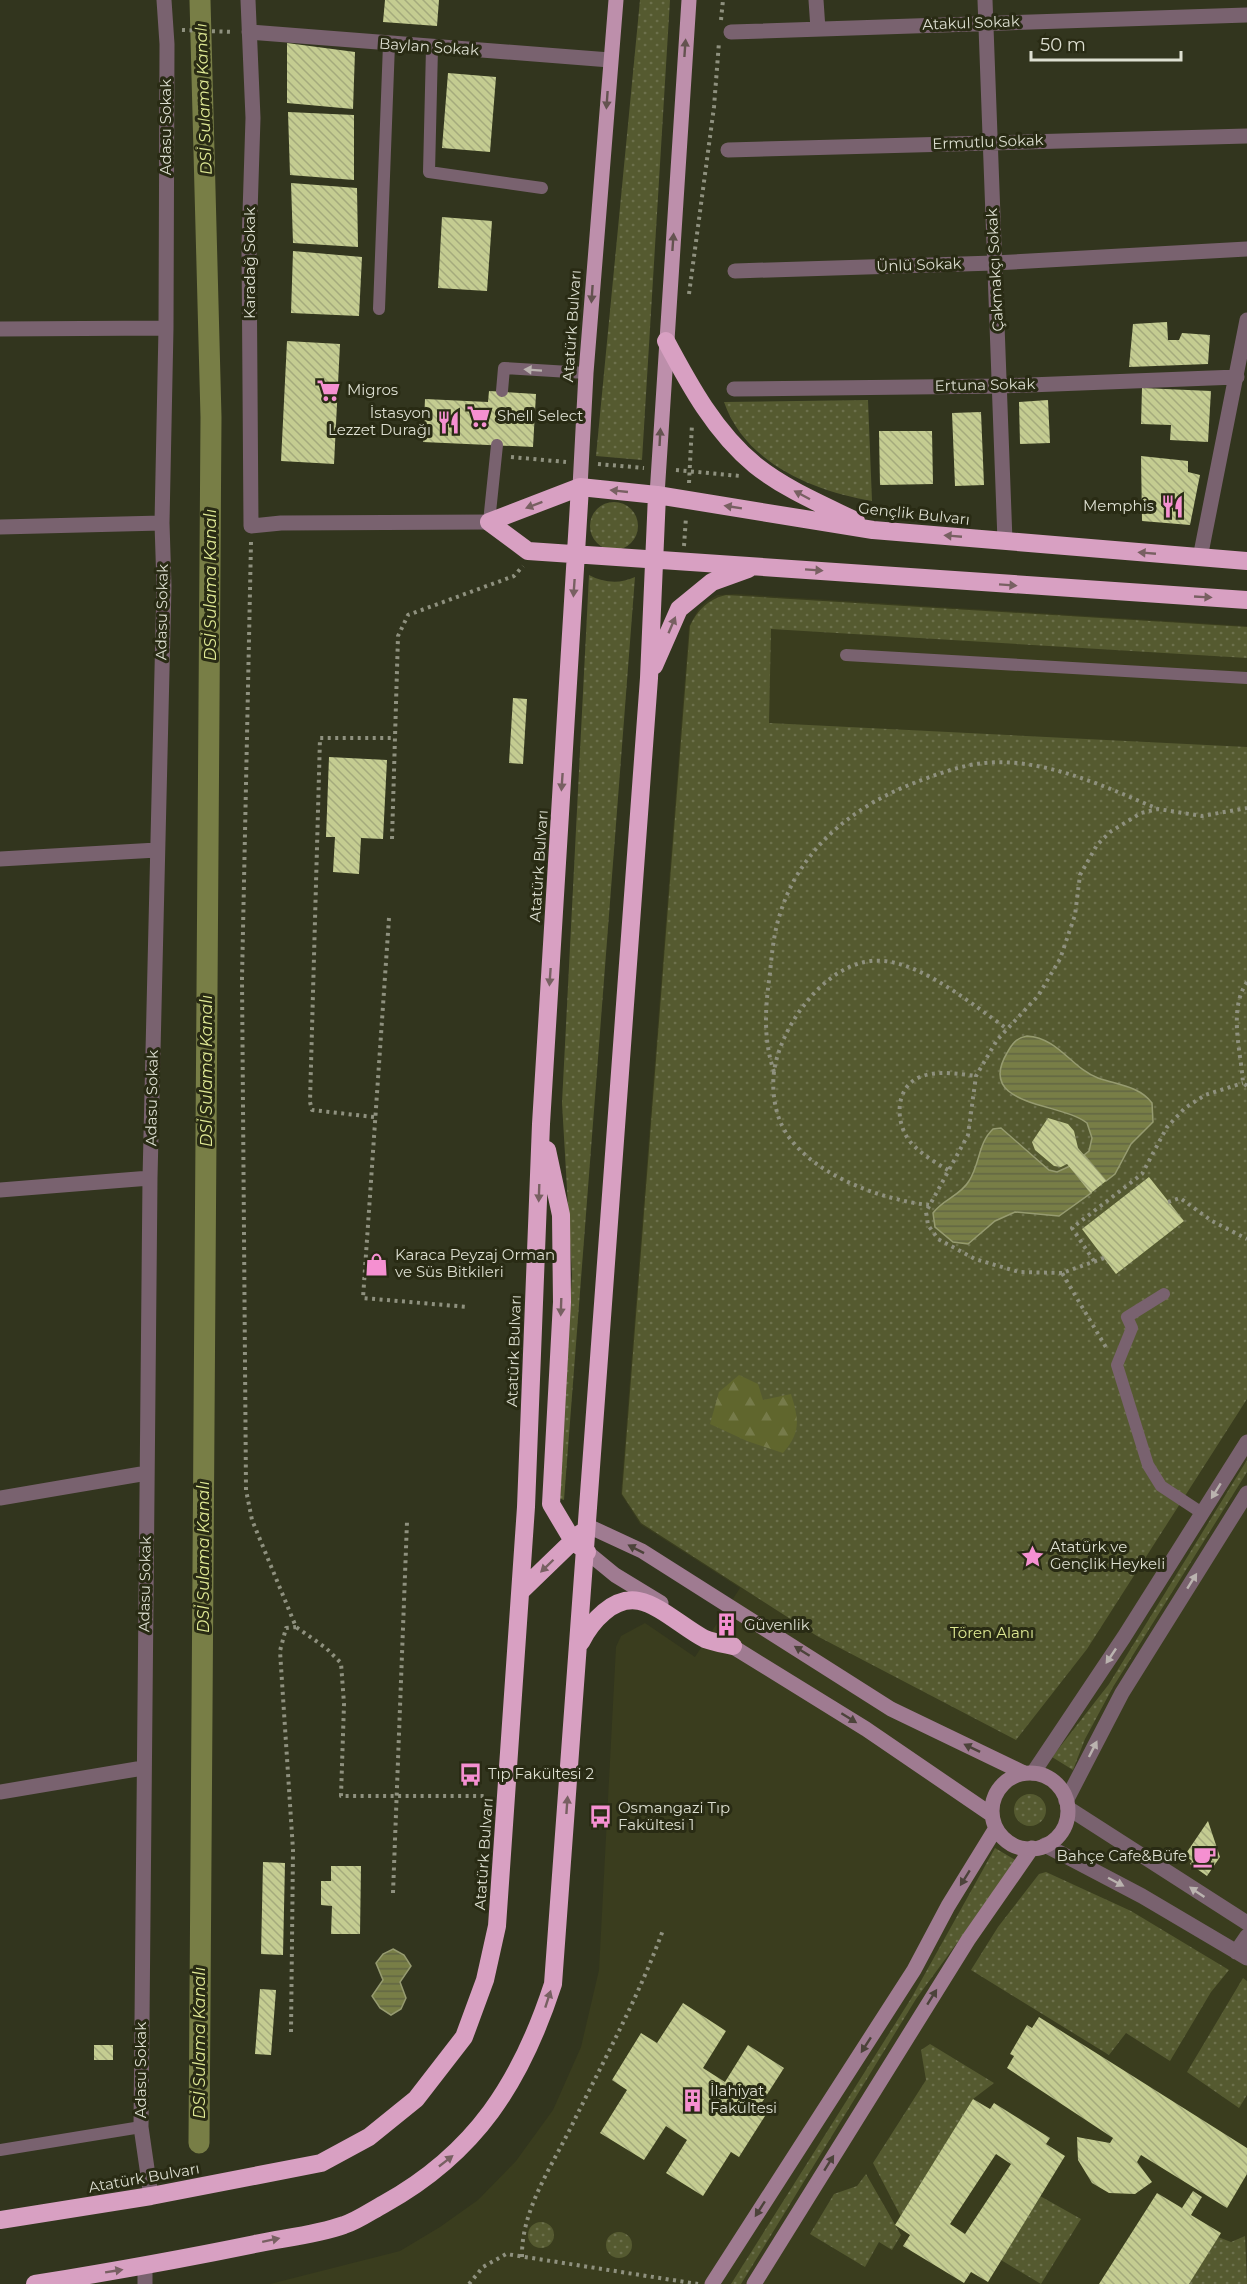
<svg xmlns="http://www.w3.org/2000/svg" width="1247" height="2284" font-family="Montserrat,sans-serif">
<defs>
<pattern id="grass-dots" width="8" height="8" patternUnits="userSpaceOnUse" patternTransform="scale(1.5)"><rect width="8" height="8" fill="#555a30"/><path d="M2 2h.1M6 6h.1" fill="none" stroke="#6d714d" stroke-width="1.8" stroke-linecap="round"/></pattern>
<pattern id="forest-firs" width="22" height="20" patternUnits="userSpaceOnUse" patternTransform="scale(1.5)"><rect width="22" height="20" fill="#60662d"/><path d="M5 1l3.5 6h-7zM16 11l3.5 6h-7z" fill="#767b4a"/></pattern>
<pattern id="water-rules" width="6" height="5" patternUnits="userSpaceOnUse" patternTransform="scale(1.5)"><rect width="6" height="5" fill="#787e46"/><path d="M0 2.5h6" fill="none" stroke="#626643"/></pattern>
<pattern id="building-back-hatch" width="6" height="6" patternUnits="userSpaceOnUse" patternTransform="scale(1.5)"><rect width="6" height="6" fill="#c4cc91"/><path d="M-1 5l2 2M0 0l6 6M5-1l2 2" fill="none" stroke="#a4aa7c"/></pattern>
</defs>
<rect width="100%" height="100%" fill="#32351e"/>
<path fill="#3a3d1e" d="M736,594L1247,626V2284H270L400,2251L440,2227L478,2200L516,2161L553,2110L581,2047L599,1970L616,1647L621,1636L645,1623L695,1657L740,1588L640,1524L621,1494L689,626L699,608L707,601L717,595Z"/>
<path fill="url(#grass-dots)" d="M640,0H670L642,460L596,456Z
M868,400L872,501C813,491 745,463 724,402Z
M590 526a24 24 0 1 1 48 0a24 24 0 1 1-48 0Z
M589,575C604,583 620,584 635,577L564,1500L558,1498L572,1275L562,1103Z
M726,595L1247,627V658L771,629L769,723L1247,747V1399L1087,1649L1016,1740L817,1636L641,1523L622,1494L690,626C697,610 709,599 726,595Z
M1247,1460V1472L1113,1687L1085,1739L1073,1770L1052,1757L1109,1684Z
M1014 1810a16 16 0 1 1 32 0a16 16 0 1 1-32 0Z
M995,1848L1017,1861L916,1999L741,2284H731L912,1997Z
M1046,1872L1131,1911L1229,1970L1211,1992L1170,2061L1126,2033L1109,2055L971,1970L998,1927L1039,1874Z
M1243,1978L1247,1981V2095L1239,2108L1187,2072Z
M930,2044L994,2083L973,2099L901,2217L873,2163L926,2080L921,2050Z
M866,2174L901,2235L892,2250L879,2242L865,2267L810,2234L834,2194L857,2186Z
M1040,2196L1081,2219L1041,2284L1001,2260Z
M528 2235a13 13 0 1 1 26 0a13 13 0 1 1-26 0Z
M606 2245a13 13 0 1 1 26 0a13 13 0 1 1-26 0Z
M1245,2236L1247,2284H1189L1218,2237L1231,2242Z"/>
<path fill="url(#forest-firs)" d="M739,1375L758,1384L763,1400L791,1394C799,1420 801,1432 783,1453L747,1441L710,1424L719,1392Z"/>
<path fill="url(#water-rules)" stroke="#969b70" stroke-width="1.5" d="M1027,1036C1059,1038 1071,1068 1098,1078C1118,1085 1139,1086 1152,1103L1153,1122L1131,1144L1115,1174L1106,1181L1084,1155L1089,1151L1092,1138L1087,1123C1061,1102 975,1107 1007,1053C1012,1044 1016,1038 1027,1036Z
M1001,1128L1049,1170L1057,1172L1070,1166L1091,1193L1059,1216L1015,1212L995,1221L968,1244L953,1242L935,1227L933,1213C943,1199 960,1196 969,1181C980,1164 978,1143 993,1129Z
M393,1949L404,1955L411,1966L400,1982L406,1998L401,2009L391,2015L380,2008L372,1996L383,1980L376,1963L383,1954Z"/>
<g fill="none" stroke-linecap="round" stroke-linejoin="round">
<path stroke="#787e46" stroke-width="21" d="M199,2143L211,417L200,0"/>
</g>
<path fill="url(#building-back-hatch)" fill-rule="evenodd" d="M385,0H439L437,26L383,22Z
M287,43L355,52L353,109L287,103Z
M448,73L496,77L490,152L442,148Z
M288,112L354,115V180L290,175Z
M291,183L357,188L358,247L293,243Z
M442,217L492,221L487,291L438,288Z
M293,251L362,257L359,316L291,313Z
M1167,322L1168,340H1179L1182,333L1210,335L1208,364L1129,367L1133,324Z
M287,341L340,344L334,464L281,461Z
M1142,388L1211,391L1208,442L1170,440L1171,425L1141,424Z
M489,391L536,394L533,447L423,442L425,399L488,402Z
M1048,400L1050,443L1020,444L1019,402Z
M981,412L984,485L955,486L952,413Z
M879,431H932L933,484L880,485Z
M1141,456L1188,461V472L1200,475L1190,525L1142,521Z
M513,698L527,699L523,764L509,763Z
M329,757L387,760L383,839L361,838L359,874L333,872L335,837H326Z
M1048,1118L1068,1124L1074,1131L1078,1148L1106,1181L1091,1193L1067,1164L1061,1167L1054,1166L1035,1150L1032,1142Z
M1149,1177L1184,1221L1116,1274L1082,1229Z
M725,1615L735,1622L727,1635L717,1628Z
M1208,1821L1220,1857L1207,1876L1190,1864L1192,1861L1185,1855Z
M263,1862L285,1863L283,1955L261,1954Z
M331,1866H361L360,1934H331L332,1906L321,1905V1881H331Z
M260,1989L276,1990L271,2055L255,2054Z
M683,2003L726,2031L703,2068L725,2082L748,2045L784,2068L757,2110L765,2116L739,2157L731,2152L703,2196L666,2173L687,2140L666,2126L644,2160L600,2133L627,2090L612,2080L641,2033L657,2043Z
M1039,2017L1247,2148V2174L1227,2208L1141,2155L1137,2162L1152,2182L1135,2194L1109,2193L1092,2183L1078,2160L1077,2137L1110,2143L1113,2138L1007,2068L1014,2056L1010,2054L1027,2025L1032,2028Z
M94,2045H113V2060H94Z
M973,2099L990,2109L994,2103L1050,2138L1046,2144L1065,2156L988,2282L971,2272L964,2283L903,2246L910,2235L895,2225ZM996,2154L1011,2164L965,2234L950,2224Z
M1193,2191L1202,2197L1191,2215L1221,2233L1189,2284H1099L1157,2193L1182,2208Z"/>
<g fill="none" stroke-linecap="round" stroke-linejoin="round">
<path stroke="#8f917f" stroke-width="4" stroke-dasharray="3 4.5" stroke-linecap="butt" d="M721,20L723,0
M182,30L234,32
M689,294L714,107L719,42
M511,457L566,462
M598,464L644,468
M676,470L740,476
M689,483L692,424
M251,542L242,978L246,1490L252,1520L296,1627L326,1648L341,1663L344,1704L341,1796H488
M684,546L686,517
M392,839L398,636L408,615L514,576L523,566
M389,918L363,1298L468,1307
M1247,982C1228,1010 1241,1051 1243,1083L1247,1086
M774,1072C763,1038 765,1009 770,973C772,952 774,931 781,911C801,848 854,806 914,783C935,775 961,765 984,763C1043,757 1106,787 1158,809
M374,1117L312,1110L310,1102L320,738H395
M948,1170C936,1163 923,1155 913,1145C895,1127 893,1088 920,1077C936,1070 960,1074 976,1076
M1168,1202L1180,1198L1212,1221L1247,1239
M929,1205C880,1200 800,1171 780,1121C774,1106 772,1088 774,1072C780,1025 830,955 884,961C925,965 973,1005 1006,1028
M1104,1258L1062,1273L1107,1349
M1094,1261L1072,1228L1142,1174L1167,1127L1185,1108L1205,1095L1243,1083
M1062,1273L1019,1272L975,1259L938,1239L928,1225L926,1212L968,1135L976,1076L997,1040L1038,996L1060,959L1075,915L1080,875L1097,845L1110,832L1141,813L1158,809L1202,816L1247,808
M393,1893L407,1522
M291,2032L293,1850L280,1651L286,1628L296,1627
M522,2257C521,2209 554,2163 574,2121C605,2058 639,1996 663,1930
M469,2284L483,2267L506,2254L698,2284"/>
<path stroke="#79626f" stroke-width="12" d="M432,48L429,172L542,188
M379,309L389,44
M502,391L504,368L586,373
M489,522L497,445
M846,655L1247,678
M1164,1294L1127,1317L1132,1328L1117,1365L1148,1465L1161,1486L1202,1513
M0,2150L141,2127"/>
<path stroke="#79626f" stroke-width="15" d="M248,0L253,118L249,245L251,526L281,523L489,522
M816,0L818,29
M985,0L1005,541
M249,32L610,60
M731,32L1247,15
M728,150L1247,136
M735,271L994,263L1247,249
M0,329L166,328
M734,389L1001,386L1237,377
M0,527L162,523
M1200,558L1247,320
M0,859L157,850
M0,1190L150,1178
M0,1498L147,1473
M1033,1773L1124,1637L1247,1442
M0,1792L143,1768
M1066,1801L1122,1693L1247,1493
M1068,1808L1247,1923
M1045,1845L1142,1896L1247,1958
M1236,1952L1247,1936
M151,2196L141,2127L150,1178L164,586L162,523L166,328L167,44L164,0
M145,2284V2266"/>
<path stroke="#9f7b91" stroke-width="15" d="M588,1526L642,1551L891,1709L1024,1773
M587,1552L615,1575L661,1603
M722,1640L866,1729L992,1815
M992 1811a38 38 0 1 1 76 0a38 38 0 1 1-76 0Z
M712,2284L914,1970L948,1906L996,1828
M754,2284L968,1940L1032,1848"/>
<path stroke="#bd8fab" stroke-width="15" d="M580,487L586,373L616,0
M657,495L689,0"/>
<path stroke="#d8a0c2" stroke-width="18" d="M666,341C690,386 715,432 755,465C785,489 821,504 856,521
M489,522L528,551L1247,600
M489,522L580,487L657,495L873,530L1247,561
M654,666L679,609L712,582L748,569
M547,1150L561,1215L562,1302L551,1504L573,1541L587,1552
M521,1591L581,1533
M581,1642C591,1622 613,1596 639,1601C660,1605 685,1629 705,1639C713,1642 724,1644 733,1646
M0,2220L151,2196L321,2163L369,2137L416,2099L464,2037L485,1980L497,1926L526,1507L541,1124L580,487
M35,2284C109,2272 182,2259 255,2244C283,2238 316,2235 344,2225C357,2221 371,2211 384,2204C476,2153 521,2082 553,1984L649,678L657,495"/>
</g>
<defs><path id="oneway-solid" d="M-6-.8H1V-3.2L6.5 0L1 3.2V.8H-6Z" transform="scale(1.5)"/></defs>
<g fill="#645350">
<use href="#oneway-solid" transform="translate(685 48) rotate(-86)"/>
<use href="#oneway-solid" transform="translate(607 100) rotate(94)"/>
<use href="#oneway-solid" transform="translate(673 242) rotate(-86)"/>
<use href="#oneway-solid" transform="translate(592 294) rotate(94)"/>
<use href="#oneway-solid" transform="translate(660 437) rotate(-87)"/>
</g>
<g fill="#bab3af">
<use href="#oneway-solid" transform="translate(533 370) rotate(-176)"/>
<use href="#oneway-solid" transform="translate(1216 1491) rotate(122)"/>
<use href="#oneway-solid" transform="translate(1192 1581) rotate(-58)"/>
<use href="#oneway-solid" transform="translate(1111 1656) rotate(124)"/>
<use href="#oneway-solid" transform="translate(1093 1749) rotate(-63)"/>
<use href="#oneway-solid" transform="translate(1116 1882) rotate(28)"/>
<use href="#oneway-solid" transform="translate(1197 1892) rotate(-146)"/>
</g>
<g fill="#786062">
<use href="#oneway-solid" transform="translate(619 491) rotate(-174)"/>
<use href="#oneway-solid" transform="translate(802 495) rotate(-152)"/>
<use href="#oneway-solid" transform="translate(534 505) rotate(159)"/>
<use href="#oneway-solid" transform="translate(733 507) rotate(-171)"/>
<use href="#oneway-solid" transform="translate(953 536) rotate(-175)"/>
<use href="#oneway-solid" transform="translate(1147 553) rotate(-175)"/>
<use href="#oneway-solid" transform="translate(814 570) rotate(4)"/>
<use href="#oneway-solid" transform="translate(1008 585) rotate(4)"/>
<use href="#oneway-solid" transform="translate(574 588) rotate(94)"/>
<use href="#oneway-solid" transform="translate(1203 597) rotate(3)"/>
<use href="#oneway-solid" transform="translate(672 625) rotate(-67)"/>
<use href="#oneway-solid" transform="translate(562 782) rotate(94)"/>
<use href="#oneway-solid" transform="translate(550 977) rotate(94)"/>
<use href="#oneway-solid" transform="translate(539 1193) rotate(92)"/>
<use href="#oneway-solid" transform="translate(561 1307) rotate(92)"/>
<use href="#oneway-solid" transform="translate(547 1566) rotate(136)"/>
<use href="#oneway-solid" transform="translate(567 1805) rotate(-86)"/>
<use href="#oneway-solid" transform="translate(548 1999) rotate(-72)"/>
<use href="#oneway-solid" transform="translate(446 2161) rotate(-38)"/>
<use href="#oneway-solid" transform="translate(271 2240) rotate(-12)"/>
<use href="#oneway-solid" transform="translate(114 2271) rotate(-9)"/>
</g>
<g fill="#4c433a">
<use href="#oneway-solid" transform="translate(636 1549) rotate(-153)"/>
<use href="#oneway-solid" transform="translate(802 1651) rotate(-148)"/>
<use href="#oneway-solid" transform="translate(849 1718) rotate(32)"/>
<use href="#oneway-solid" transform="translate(972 1748) rotate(-154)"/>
<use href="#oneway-solid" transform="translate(965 1878) rotate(122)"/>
<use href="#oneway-solid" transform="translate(932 1997) rotate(-58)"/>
<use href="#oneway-solid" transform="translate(866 2045) rotate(123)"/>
<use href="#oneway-solid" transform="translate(829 2163) rotate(-58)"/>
<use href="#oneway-solid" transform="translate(760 2209) rotate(123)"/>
</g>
<defs>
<symbol id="supermarket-bare" viewBox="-9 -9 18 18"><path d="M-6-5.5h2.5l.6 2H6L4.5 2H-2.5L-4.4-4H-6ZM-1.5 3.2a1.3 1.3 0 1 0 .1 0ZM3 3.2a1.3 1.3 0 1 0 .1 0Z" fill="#f590d1" stroke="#292b14" stroke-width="2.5" paint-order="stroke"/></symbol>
<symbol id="restaurant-bare" viewBox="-9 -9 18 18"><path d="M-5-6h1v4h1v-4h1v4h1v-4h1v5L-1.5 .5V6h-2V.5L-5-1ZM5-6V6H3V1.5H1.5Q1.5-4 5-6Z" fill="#f590d1" stroke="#292b14" stroke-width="2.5" paint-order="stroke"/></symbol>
<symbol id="shop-bare" viewBox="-9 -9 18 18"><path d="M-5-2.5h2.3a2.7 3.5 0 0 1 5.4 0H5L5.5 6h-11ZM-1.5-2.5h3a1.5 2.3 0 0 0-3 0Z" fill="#f590d1" stroke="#292b14" stroke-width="2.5" paint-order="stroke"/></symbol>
<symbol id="sight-bare" viewBox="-9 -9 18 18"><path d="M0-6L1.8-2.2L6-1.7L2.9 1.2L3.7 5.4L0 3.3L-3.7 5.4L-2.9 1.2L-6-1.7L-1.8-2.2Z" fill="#f590d1" stroke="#292b14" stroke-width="2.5" paint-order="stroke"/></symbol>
<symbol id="building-bare" viewBox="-9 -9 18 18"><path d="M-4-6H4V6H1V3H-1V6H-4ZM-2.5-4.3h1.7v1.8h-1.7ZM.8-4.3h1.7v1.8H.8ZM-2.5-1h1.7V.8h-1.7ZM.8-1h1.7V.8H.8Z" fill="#f590d1" stroke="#292b14" stroke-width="2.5" paint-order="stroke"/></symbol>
<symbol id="bus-bare" viewBox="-9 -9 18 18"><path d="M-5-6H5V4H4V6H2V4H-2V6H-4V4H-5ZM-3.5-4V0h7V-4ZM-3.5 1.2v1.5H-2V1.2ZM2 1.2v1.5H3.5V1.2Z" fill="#f590d1" stroke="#292b14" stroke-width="2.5" paint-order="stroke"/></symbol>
<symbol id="cafe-bare" viewBox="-9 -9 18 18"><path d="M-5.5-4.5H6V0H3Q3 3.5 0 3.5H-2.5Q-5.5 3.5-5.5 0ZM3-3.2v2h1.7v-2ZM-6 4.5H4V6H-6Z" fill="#f590d1" stroke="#292b14" stroke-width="2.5" paint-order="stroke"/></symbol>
</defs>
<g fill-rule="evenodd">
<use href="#supermarket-bare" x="312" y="374" width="33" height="33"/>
<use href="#supermarket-bare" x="462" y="400" width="33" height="33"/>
<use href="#restaurant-bare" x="432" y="406" width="33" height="33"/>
<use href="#restaurant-bare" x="1156" y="490" width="33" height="33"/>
<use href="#shop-bare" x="360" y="1248" width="33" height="33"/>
<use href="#sight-bare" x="1016" y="1540" width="33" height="33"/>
<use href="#building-bare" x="710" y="1608" width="33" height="33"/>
<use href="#bus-bare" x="454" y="1758" width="33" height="33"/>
<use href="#bus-bare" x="584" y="1800" width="33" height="33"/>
<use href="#cafe-bare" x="1188" y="1840" width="33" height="33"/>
<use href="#building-bare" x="676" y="2084" width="33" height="33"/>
</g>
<g text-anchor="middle" stroke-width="6" stroke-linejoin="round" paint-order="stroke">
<g font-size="15" fill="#dddfd1" stroke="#292b14">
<text transform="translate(971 23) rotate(-2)" y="5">Atakul Sokak</text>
<text transform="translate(429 47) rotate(4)" y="5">Baylan Sokak</text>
<text transform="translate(166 127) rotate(-90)" y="5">Adasu Sokak</text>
<text transform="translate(988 142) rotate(-2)" y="5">Ermutlu Sokak</text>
<text transform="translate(250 263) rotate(-90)" y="5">Karadağ Sokak</text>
<text transform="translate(919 265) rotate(-2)" y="5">Ünlü Sokak</text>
<text transform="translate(995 270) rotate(-93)" y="5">Çakmakçı Sokak</text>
<text transform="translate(572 326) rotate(-86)" y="5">Atatürk Bulvarı</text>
<text transform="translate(985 385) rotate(-1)" y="5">Ertuna Sokak</text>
<text transform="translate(914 514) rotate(6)" y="5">Gençlik Bulvarı</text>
<text transform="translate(162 612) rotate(-89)" y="5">Adasu Sokak</text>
<text transform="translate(539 866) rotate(-86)" y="5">Atatürk Bulvarı</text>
<text transform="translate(152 1098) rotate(-89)" y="5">Adasu Sokak</text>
<text transform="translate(514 1351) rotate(-88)" y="5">Atatürk Bulvarı</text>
<text transform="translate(145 1584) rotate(-89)" y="5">Adasu Sokak</text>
<text transform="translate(484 1854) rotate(-86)" y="5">Atatürk Bulvarı</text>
<text transform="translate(141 2070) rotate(-90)" y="5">Adasu Sokak</text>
<text transform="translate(144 2178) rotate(-10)" y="5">Atatürk Bulvarı</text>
</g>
<g font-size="15" fill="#dddfd1" stroke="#292b14" text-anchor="start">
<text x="347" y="395">Migros</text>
<text x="431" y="418" text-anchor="end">İstasyon<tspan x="431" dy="17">Lezzet Durağı</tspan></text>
<text x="497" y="421">Shell Select</text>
<text x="1154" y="511" text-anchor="end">Memphis</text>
<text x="395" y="1260">Karaca Peyzaj Orman<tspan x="395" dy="17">ve Süs Bitkileri</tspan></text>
<text x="1050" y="1552">Atatürk ve<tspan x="1050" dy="17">Gençlik Heykeli</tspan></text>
<text x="744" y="1630">Güvenlik</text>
<text x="488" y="1779">Tıp Fakültesi 2</text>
<text x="618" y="1813">Osmangazi Tıp<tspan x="618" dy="17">Fakültesi 1</tspan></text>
<text x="1187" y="1861" text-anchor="end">Bahçe Cafe&amp;Büfe</text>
<text x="710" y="2096">İlahiyat<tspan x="710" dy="17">Fakültesi</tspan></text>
</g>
<g font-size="15" fill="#dee993" stroke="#292b14">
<text x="992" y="1638">Tören Alanı</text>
</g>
<g font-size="16" font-style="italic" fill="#e1eb95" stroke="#292b14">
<text transform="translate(203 99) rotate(-92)" y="6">DSİ Sulama Kanalı</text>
<text transform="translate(210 585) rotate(-90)" y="6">DSİ Sulama Kanalı</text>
<text transform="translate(206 1071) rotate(-90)" y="6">DSİ Sulama Kanalı</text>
<text transform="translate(203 1557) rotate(-90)" y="6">DSİ Sulama Kanalı</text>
<text transform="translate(199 2043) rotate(-90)" y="6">DSİ Sulama Kanalı</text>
</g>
</g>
<path d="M1031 51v9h150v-9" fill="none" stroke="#dddfd1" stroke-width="3"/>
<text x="1040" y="51" font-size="18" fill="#dddfd1" stroke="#292b14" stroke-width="4.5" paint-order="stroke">50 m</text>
</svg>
